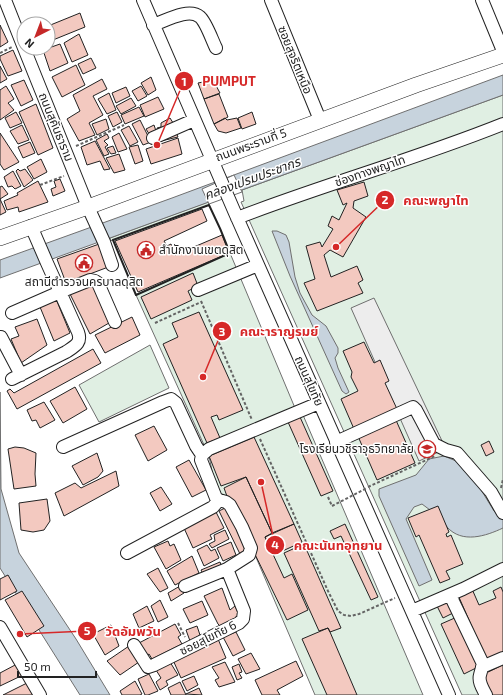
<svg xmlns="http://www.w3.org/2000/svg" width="503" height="695" font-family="'Exo 2','Noto Sans Thai',sans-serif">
<rect width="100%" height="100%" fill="#fff"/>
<path fill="#e0efe3" stroke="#6f6f6f" d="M503,95V695H462L241,202L244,201L242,190Z
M208,202L209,205L110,241V238Z
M230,253L295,408L205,447L136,295Z
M150,345L169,388L99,422L79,385Z
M303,415L423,695H315L255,555L214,481L209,456L210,452Z"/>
<path fill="#ededed" stroke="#6f6f6f" d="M374,298L444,445L447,448L419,461L351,308Z"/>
<path fill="#c7d3dd" stroke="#6f6f6f" d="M503,75V95L0,278V260L172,198Z
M272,231H277L286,235L289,242L295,277L300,293L312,315L326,326L338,348V353L335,358L338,368L349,392L346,394L342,391L290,276Z
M0,392L1,489L19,553L76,639L110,695H80L0,568Z
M444,456L456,461L475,480L494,511L499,514L503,511V528C486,536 462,544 447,527C443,521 439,514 436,508L430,510L422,504L414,507L406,519L432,580L419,586L379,496V489L416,475L429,459Z"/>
<path fill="#fff" stroke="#6f6f6f" d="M234,175L242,192L209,204L202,189Z"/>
<path fill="#f3c9c0" stroke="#222" d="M80,13L85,27L48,42V26Z
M0,25L8,42L0,47Z
M79,34L88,55L72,62L64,43Z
M60,44L68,63L50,71L43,50Z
M13,50L22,71L8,76L0,59V56Z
M91,58L96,68L83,74L78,64Z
M76,65L85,85L62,97L52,77Z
M0,66L7,79L0,83Z
M151,77L156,90L148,95L141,83Z
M102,79L107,89L93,96L103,115L89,123L95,135L79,141L67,119L80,111L73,95Z
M24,80L33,100L21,106L11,85Z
M213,80L220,93L204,99L198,83Z
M6,86L14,99L8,103L14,110L0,120V90Z
M141,86L147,96L138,101L132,91Z
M126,87L130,96L116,103L112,93Z
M109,93L116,110L107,114L98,99Z
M219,94L228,117L214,124L204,99Z
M158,97L164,109L145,117L140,105Z
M131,98L136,106L121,114L116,106Z
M36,104L53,148L38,155L19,112Z
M139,107L144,116L125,124L121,115Z
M16,112L22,123L10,128L5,118Z
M117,112L122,122L113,127L108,116Z
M252,112L256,124L242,129L238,118Z
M170,118L175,126L159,133L157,128L161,127V123Z
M225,118L227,120L237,118L241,128L226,133L218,131L214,124Z
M106,119L109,129L97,135L92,124Z
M140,120L151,142L143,145L132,124Z
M22,125L29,140L18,144L10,131Z
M154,125L157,134L151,137L146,129Z
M129,126L138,142L130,146L121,130Z
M175,130L178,137L161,141L159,137Z
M0,133L19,162L4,170L0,164Z
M119,133L127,149L118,152L112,137Z
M107,134L109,138L104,141L108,145L105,147L109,154L104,156L96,140Z
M178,138L182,154L151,164L146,149Z
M95,141L110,169L104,170L100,161L87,165L81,147Z
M30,142L35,153L23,158L18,147Z
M138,145L143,161L135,164L129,147Z
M113,146L116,153L111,154L107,148Z
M119,154L125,170L114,173L106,158Z
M41,159L47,172L34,179L27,167Z
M18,169L20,171L25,169L33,180L24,187L16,171Z
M13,171L21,186L15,189L12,186L8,187L4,177Z
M60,179L65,191L53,196L51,189L56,187L54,181Z
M38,181L48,202L19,212L18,207L7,210L4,201L18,195L17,193Z
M364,182L368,196L354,201L353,208L366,217L343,257L330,250L324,255L331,277L357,266L363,280L358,283L363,293L317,311L304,283L315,279L306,246L320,242L322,247L333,229L328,226L332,216L339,220L347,203L343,205L337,190Z
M2,186L8,194L0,199V187Z
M0,199L6,212L0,215Z
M202,209L207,221L164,241L167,246L171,244L175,255L222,235L229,253L138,292L115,241Z
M102,243L111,266L66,283L57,259Z
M193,273L198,286L188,291L192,300L151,319L141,297Z
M92,284L109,323L90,334L70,294Z
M56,299L70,333L54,341L40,307Z
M199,312L243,410L219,420L217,415L211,417L220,438L207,443L163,344L178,337L172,323Z
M132,317L140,335L105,353L95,335Z
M37,319L47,345L21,363L11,339L19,336L15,327Z
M364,342L374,363L380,360L389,381L385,383L397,409L354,429L341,399L358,391L351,377L352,372L343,351Z
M93,349L101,363L17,409L7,391L10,389L14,393Z
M75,387L87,409L63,423L50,401Z
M44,402L55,420L40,428L36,420L32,421L27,410Z
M300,417L333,491L321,496L288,422Z
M395,418L415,463L377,480L357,434Z
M154,426L167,450L148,461L135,435Z
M254,437L294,524L272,533L246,477L221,486L209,456Z
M489,441L494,452L486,456L481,445Z
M15,447L24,448L36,453L35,474L36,486L14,489L8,449Z
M97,453L103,471L98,477L83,485L72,466Z
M189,460L206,490L192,497L176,467Z
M116,471L119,486L64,516L55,493L75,483L81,488Z
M246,477L272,533L265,537L284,578L292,574L308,610L287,620L228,499L224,488Z
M161,487L172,504L160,511L150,493Z
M47,499L50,521L44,530L33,532L21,530L19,503Z
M438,506L449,532L446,534L447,537L451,535L463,564L446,571L450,579L440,583L419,535L416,537L408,518Z
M227,507L248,549L240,554L219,511Z
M216,512L224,528L210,535L212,539L193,548L184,528Z
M294,524L302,542L274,555L265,537Z
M345,524L378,597L371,600L341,536L334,539L330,531Z
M225,530L229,539L212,548L209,544L215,541L214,535Z
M168,541L170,546L174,544L181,560L166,569L154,547Z
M231,542L236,555L223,561L217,548Z
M304,544L341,628L330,632L328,628L319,631L284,553Z
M207,545L211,551L215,549L219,558L204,566L197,550Z
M192,556L199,573L175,585L167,571Z
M220,562L222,567L203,574L201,570Z
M158,568L168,588L160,592L147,574Z
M8,575L17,591L0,600V579Z
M180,586L184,593L171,601L168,593Z
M501,587L503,592V652L486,659L458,595L472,589L479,605L496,598L493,591Z
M222,588L230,610L235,606L239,614L237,618L220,626L218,624L204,596Z
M22,591L44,626L27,637L5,600Z
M160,600L168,617L158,622L151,606Z
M202,601L208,615L190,623L183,609Z
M447,601L453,613L443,618L437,606Z
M147,606L154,621L139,628L133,614Z
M457,617L480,666L464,674L441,624Z
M175,624L181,635L178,637L182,644L152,659L149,654L146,656L139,643Z
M111,625L119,646L105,655L93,634Z
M197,626L200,635L190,641L186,630Z
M328,628L330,632L357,695H327L302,639Z
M236,632L245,650L233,656L223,637Z
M218,639L226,658L181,678L173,660Z
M129,646L139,662L120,675L107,661Z
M251,653L260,669L246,674L238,659Z
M296,661L303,676L277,690L280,695H262L255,680Z
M170,662L178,675L166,681L168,685L160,690L156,682L161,678L156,670Z
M225,662L235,682L219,687L215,680L219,678L212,667Z
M17,664L23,675L0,686V673Z
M239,664L242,672L239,673L242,678L237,680L232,667Z
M503,665V695H490L482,678L486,673Z
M149,674L158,691L148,695H145L138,679Z
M194,676L198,685L187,691L182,681Z
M135,681L142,694L140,695H122L120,691Z
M180,682L186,695H171L168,688Z
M27,683L34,695H3Z
M199,688L202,695L186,694Z"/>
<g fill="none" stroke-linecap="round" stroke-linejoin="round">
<defs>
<path id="minor" d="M5,0L24,48
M143,0L235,213L449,695
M271,0L320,120
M482,0L503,51
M153,25C165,21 189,7 200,17C206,22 212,40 216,48
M24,48L88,207L104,242L112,265
M153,138L194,120
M237,218C325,184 416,159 503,124
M198,290L258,265
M12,313L60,292L90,280L95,281L98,283L115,322
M1,337L21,375
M12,379L66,352C75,346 82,343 78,332L47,263L31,226
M336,442L413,407L416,410L434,444L446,450L457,453L491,492L503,513
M63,447L163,402L171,399L176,403L196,446L202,455
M127,553L213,507L219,500
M185,586L227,569
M450,595L483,664C482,668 481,671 480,675C478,682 483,689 486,695
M412,611L463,589L503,569
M0,627L40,695
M134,645L148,667L154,665L239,623L243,619L244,611L227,569L249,555L251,548L242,527L230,505L226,502L219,500L216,498L201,460L202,455L209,449L319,403
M482,667L503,658"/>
<path id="major" d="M0,238L88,207L416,85L503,55"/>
</defs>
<use href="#minor" stroke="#222" stroke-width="14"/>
<use href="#major" stroke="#222" stroke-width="16"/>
<path stroke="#646464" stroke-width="2" stroke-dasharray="3 2" stroke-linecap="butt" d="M0,53L12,47
M76,146L124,125
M40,185L64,176
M201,301L252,420
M155,323L201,302
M260,439L328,591L338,611L344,615L351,616L359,614L395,598
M368,487L435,456
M501,488L503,479
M328,497L332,506
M178,623L185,637"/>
<use href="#minor" stroke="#fff" stroke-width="12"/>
<use href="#major" stroke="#fff" stroke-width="15"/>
<path stroke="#646464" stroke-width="2" stroke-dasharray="3 2" stroke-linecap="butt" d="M332,506L367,488"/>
<path stroke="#222" stroke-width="2" d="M209,205C217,221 224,237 230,253L136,295L113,240Z"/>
</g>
<defs>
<symbol id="civic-ring" viewBox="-11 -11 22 22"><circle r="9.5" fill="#fff" stroke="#c62828" stroke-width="1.5"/><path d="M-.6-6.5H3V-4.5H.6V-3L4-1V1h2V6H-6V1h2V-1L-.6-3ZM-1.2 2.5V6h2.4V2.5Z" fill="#c62828"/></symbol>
<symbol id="school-ring" viewBox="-11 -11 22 22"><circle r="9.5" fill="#fff" stroke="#c62828" stroke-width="1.5"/><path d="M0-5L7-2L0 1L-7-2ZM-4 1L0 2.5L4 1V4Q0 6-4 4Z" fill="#c62828"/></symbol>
</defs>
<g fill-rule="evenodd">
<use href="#civic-ring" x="136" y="240" width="20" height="20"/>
<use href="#civic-ring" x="74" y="253" width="20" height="20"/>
<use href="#school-ring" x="417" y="439" width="20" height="20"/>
</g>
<g text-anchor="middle" stroke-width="3" stroke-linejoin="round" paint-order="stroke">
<g font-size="12" fill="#222" stroke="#fff">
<text transform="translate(295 60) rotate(68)" y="4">ซอยสุจริตเหนือ</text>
<text transform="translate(56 127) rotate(68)" y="4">ถนนสุคันธาราม</text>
<text transform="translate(251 145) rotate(-20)" y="4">ถนนพระรามที่ 5</text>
<text transform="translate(370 171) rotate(-19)" y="4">ช่องทางพญาไท</text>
<text transform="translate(309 381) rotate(66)" y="4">ถนนสุโขทัย</text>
<text transform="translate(208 638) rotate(-27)" y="4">ซอยสุโขทัย 6</text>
</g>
<g font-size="12" fill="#222" stroke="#fff" text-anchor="start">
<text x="159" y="254">สำนักงานเขตดุสิต</text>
<text x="84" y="286" text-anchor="middle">สถานีตำรวจนครบาลดุสิต</text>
<text x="414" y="453" text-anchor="end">โรงเรียนวชิราวุธวิทยาลัย</text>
</g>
<g font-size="13" font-style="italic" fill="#222" stroke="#fff">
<text transform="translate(252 178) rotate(-20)" y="5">คลองเปรมประชากร</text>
</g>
</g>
<path fill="none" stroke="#d62828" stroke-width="1.5" d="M157 145L184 81M336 247L385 200M203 377L222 331M261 482L275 545M20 634L87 631"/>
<g fill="#d62828" stroke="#fff" stroke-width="1.5">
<circle cx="157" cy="145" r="4"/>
<circle cx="336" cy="247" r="4"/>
<circle cx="203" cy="377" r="4"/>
<circle cx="261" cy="482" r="4"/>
<circle cx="20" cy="634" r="4"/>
<circle cx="184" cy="81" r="10"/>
<circle cx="385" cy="200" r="10"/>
<circle cx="222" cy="331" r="10"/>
<circle cx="275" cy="545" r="10"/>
<circle cx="87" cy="631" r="10"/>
</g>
<g font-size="12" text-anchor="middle" font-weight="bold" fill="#fff">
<text x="184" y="86">1</text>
<text x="385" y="204">2</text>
<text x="222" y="336">3</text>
<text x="275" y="549">4</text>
<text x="87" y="635">5</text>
</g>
<g font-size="13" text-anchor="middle" font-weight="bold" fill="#d62828" stroke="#fff" stroke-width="3" stroke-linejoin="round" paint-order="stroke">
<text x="229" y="86">PUMPUT</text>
<text x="436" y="205">คณะพญาไท</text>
<text x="279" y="336">คณะาราญรมย์</text>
<text x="338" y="550">คณะนันทอุทยาน</text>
<text x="133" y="636">วัดอัมพวัน</text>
</g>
<g transform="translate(36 36) rotate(222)"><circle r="19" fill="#ffffff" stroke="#a7a7a7"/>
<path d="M0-3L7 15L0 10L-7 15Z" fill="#c62828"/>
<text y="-6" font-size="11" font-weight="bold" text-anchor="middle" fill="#222222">N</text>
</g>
<path d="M18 671v6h78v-6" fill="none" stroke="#222222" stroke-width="2"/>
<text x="24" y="671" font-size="12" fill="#222222" stroke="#ffffff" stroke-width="3" paint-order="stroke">50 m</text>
</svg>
